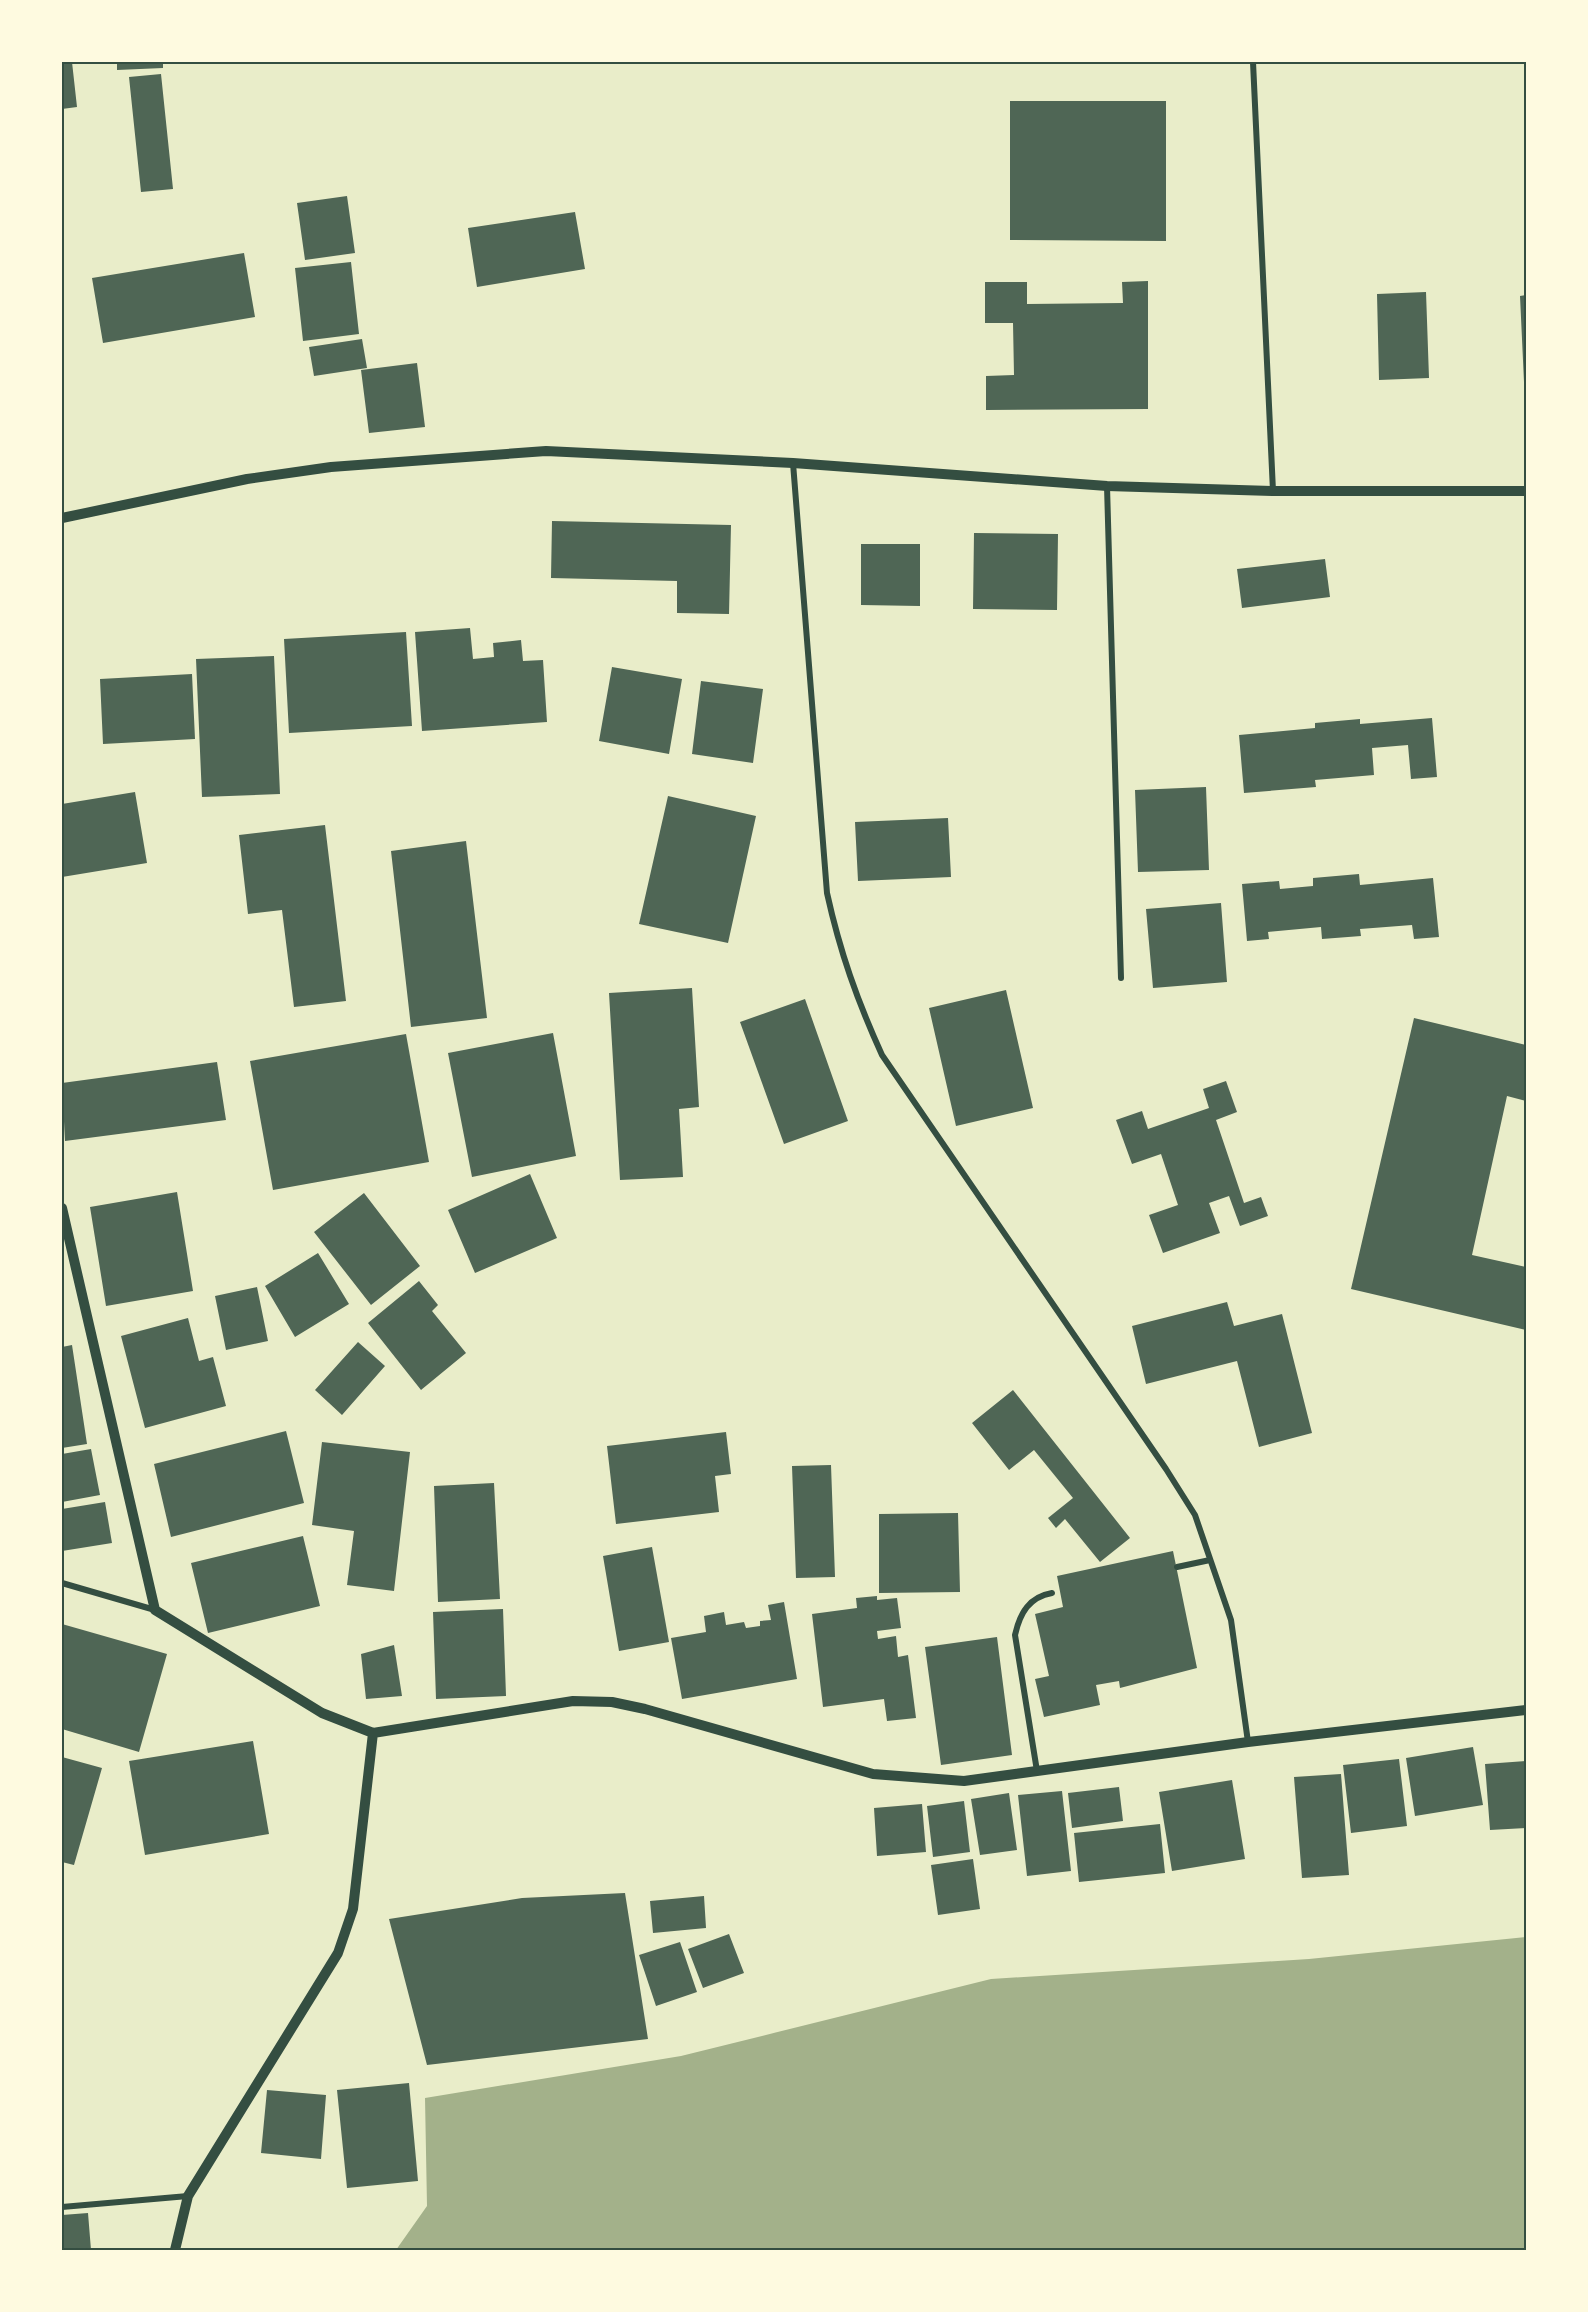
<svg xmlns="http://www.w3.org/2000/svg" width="1588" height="2312" font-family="'PT Serif',serif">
<rect width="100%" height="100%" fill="#e9edc9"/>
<path fill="#a3b18a" d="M1526,1937V2250H396L427,2206L425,2098L681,2056L991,1979L1309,1959Z"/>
<path fill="#4f6655" d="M62,62H72L77,107L62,109Z
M117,62H163V68L117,70Z
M161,74L173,189L141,192L129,77Z
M1010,101H1166V241L1010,240Z
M347,196L355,253L305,260L297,203Z
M575,212L585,269L477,287L468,228Z
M244,253L255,317L103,343L92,278Z
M351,262L359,334L303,341L295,268Z
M1148,281V409L986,410V376L1014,375L1013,323H985V282H1027V304L1123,303L1122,282Z
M1426,292L1429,378L1379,380L1377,294Z
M1526,295V382H1524L1520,296Z
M362,339L367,368L314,376L309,347Z
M417,363L425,427L369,433L361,370Z
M552,521L731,525L729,614L677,613V581L551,578Z
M974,533L1058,534L1057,610L973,609Z
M861,544H920V606L861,605Z
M1325,559L1330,597L1242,608L1237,569Z
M470,628L473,659L494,657L493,643L521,640L523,661L543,660L547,722L422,731L415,632Z
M406,632L412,726L289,733L284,639Z
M274,656L280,794L202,797L196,659Z
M612,667L682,679L669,754L599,741Z
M192,674L195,739L103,744L100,679Z
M701,681L763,689L753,763L692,754Z
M1432,718L1437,777L1411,779L1408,745L1372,748L1374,775L1315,780L1316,787L1244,793L1239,735L1315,728V723L1360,719V724Z
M1206,787L1209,870L1138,872L1135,790Z
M135,792L147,863L62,877V804Z
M668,796L756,816L728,943L639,924Z
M948,818L951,877L858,881L855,822Z
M325,825L346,1001L294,1007L282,910L248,914L239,835Z
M466,841L487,1018L411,1027L391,851Z
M1359,874L1360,885L1433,878L1439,937L1414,939L1412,925L1360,929L1361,936L1322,939L1321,927L1268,932L1269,939L1247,941L1242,884L1279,881L1280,889L1313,886V878Z
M1221,903L1227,982L1153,988L1146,909Z
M692,988L699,1107L679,1109L683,1177L620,1180L609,993Z
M1006,990L1033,1108L956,1126L929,1008Z
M805,999L848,1121L784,1144L740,1022Z
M1414,1018L1526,1045V1101L1507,1096L1472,1255L1526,1267V1330L1351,1289Z
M553,1033L576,1156L472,1177L448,1053Z
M406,1034L429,1162L273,1190L250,1061Z
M217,1062L226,1120L65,1141L62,1083Z
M1226,1081L1237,1112L1216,1120L1244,1203L1261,1197L1268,1216L1240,1226L1229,1196L1209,1203L1220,1233L1163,1253L1149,1215L1178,1205L1161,1154L1132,1164L1116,1120L1142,1111L1148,1129L1209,1108L1203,1089Z
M530,1174L557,1238L475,1273L448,1210Z
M177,1192L193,1291L106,1306L90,1207Z
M364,1193L420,1266L371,1305L314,1232Z
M318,1253L349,1304L295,1337L265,1286Z
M419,1281L438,1305L432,1311L466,1353L421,1390L368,1323Z
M257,1287L268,1341L226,1350L215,1296Z
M1227,1302L1234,1326L1282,1314L1312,1433L1259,1447L1237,1361L1146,1384L1132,1326Z
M188,1318L199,1361L213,1357L226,1406L145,1428L121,1336Z
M358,1342L385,1366L342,1415L315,1390Z
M72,1345L87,1444L62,1448V1347Z
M1013,1390L1130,1538L1100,1562L1065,1519L1056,1528L1048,1518L1073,1498L1034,1450L1009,1470L972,1423Z
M286,1431L304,1503L171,1537L154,1464Z
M726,1432L731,1474L715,1476L719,1512L616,1524L607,1446Z
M322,1442L410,1452L394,1591L347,1585L354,1531L312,1525Z
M91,1449L100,1495L62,1502V1454Z
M831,1465L835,1577L796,1578L792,1466Z
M494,1483L500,1599L438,1602L434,1486Z
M105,1502L112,1543L62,1551V1509Z
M958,1513L960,1592L879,1593V1514Z
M303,1536L320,1606L208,1633L191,1563Z
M652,1547L669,1642L619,1651L603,1556Z
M1173,1551L1197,1668L1120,1688L1119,1681L1096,1685L1100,1705L1044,1717L1035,1679L1049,1676L1035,1614L1063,1607L1057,1576Z
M877,1596V1600L897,1598L901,1628L877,1631L878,1639L896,1636L898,1657L908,1655L916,1718L887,1721L884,1699L823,1707L812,1614L857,1608L856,1598Z
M784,1602L797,1679L682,1699L671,1638L706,1632L704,1616L724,1612L726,1625L744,1622L746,1628L760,1626V1621L771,1620L768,1605Z
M503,1609L506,1696L436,1699L433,1612Z
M62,1624L167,1654L139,1752L62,1729Z
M997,1637L1012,1755L941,1765L925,1647Z
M394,1645L402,1696L366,1699L361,1654Z
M253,1741L269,1834L145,1855L129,1761Z
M1473,1747L1483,1805L1415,1816L1406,1758Z
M62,1757L102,1768L74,1865L62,1862Z
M1399,1759L1407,1826L1351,1833L1343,1765Z
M1526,1761V1828L1490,1830L1485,1764Z
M1341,1774L1349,1875L1302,1878L1294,1777Z
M1232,1780L1245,1859L1172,1871L1159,1792Z
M1119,1787L1123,1821L1072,1828L1068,1793Z
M1062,1791L1071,1871L1027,1876L1018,1795Z
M1009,1793L1017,1850L980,1855L971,1799Z
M964,1801L970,1852L933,1857L927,1806Z
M922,1804L926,1852L877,1856L874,1808Z
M1160,1824L1165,1873L1079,1882L1074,1833Z
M973,1859L980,1909L938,1915L931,1865Z
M625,1893L648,2039L427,2065L389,1919L522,1898Z
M704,1896L706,1928L653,1933L650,1901Z
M729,1934L744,1973L703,1988L688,1949Z
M680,1942L697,1992L656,2006L639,1955Z
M409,2083L418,2181L347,2188L337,2090Z
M267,2090L326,2095L321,2159L261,2153Z
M88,2213L91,2250H62V2215Z"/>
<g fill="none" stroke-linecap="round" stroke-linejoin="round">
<path stroke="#344e41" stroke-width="6" d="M1253,62L1273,491
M793,463L827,893C840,952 857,1000 882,1055L1166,1469L1195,1515L1231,1620L1248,1742
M1107,486L1121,978
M1177,1567L1210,1560
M62,1583L155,1610
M1037,1771L1015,1635C1020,1613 1029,1597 1052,1593
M62,2207L188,2196"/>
<path stroke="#344e41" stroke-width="10" d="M62,518L247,479L331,467L546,451L793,463L1107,486L1273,491H1526
M62,1208L155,1610L322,1713L373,1733L573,1701L612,1702L645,1709L873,1774L964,1781L1248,1742L1526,1710
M175,2250L188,2196L338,1953L353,1909L373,1733"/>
</g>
<rect width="1588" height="2312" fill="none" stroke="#fefae0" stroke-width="126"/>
<rect x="63" y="63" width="1462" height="2186" fill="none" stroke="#344e41" stroke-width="2"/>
</svg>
